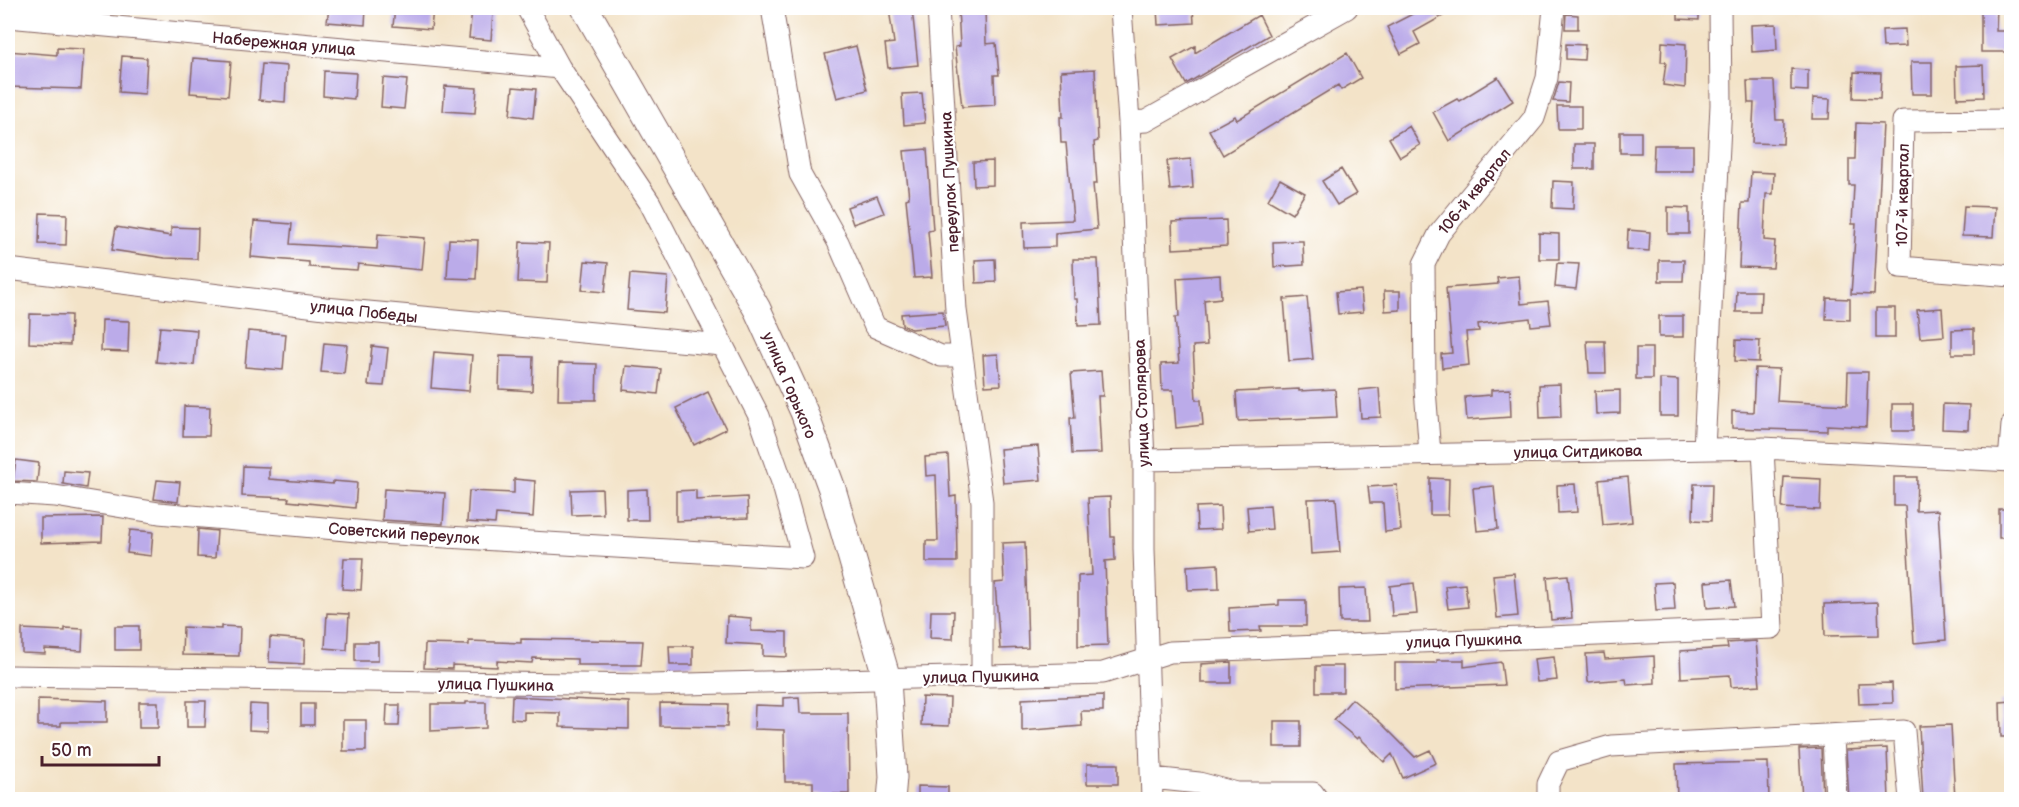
<svg xmlns="http://www.w3.org/2000/svg" width="2019" height="807" font-family="'Balsamiq Sans',sans-serif">
<rect width="100%" height="100%" fill="#fff"/>
<filter id="ink" filterUnits="userSpaceOnUse"><feTurbulence type="fractalNoise" baseFrequency=".0167" numOctaves="2"/><feDisplacementMap in="SourceGraphic" scale="12" xChannelSelector="R" yChannelSelector="G"/><feConvolveMatrix kernelMatrix="1 2 1 2 8 2 1 2 1" color-interpolation-filters="sRGB"/></filter>
<filter id="wash" filterUnits="userSpaceOnUse"><feTurbulence type="fractalNoise" baseFrequency=".008" numOctaves="4" result="noise"/><feDisplacementMap in="SourceGraphic" scale="24" xChannelSelector="R" yChannelSelector="G"/><feGaussianBlur stdDeviation="1.35" result="paint"/><feColorMatrix in="noise" values="0 0 0 0 0 0 0 0 0 0 0 0 0 0 0 0 0 1.4 0 .05"/><feComposite in="paint" operator="in"/></filter>
<g filter="url(#wash)">
<rect width="100%" height="100%" fill="#f3e3c8"/>
<g id="blocks">
<path fill="#bbabe9" d="M329,8H366L365,25L327,22Z
M395,8H433L431,29L393,26Z
M912,8L918,65L888,68L885,44L894,43L889,9Z
M958,8H985L986,44L996,43L999,75H994L995,105L962,107L955,47L960,46Z
M1157,8H1193L1194,23L1158,25Z
M1424,8H1457L1414,32L1420,44L1401,54L1387,27Z
M1678,8H1699V20L1678,19Z
M1981,8H1997L1996,31H2008V52H1981Z
M472,10L493,12L491,40L469,38Z
M1566,14L1578,15V29H1565Z
M1259,15L1269,35L1186,84L1172,59L1195,46V53Z
M1776,24L1777,50L1752,52L1751,25Z
M1905,29L1906,46L1883,47L1882,30Z
M1662,42L1686,44L1685,88L1663,85L1666,62H1661Z
M1566,44L1585,45L1584,60L1566,59Z
M856,46L867,90L837,98L825,54Z
M57,48L84,49L81,89L8,87V51L57,55Z
M1347,53L1361,78L1341,90L1338,85L1223,155L1209,130L1235,116L1237,120Z
M122,56L147,58L145,94L119,92Z
M193,58L231,61L228,96L190,93Z
M1911,62H1932V94H1912Z
M262,64L287,66L285,102L259,100Z
M1983,65L1984,97L1957,98L1956,66Z
M1095,69L1098,141L1094,142L1097,184H1093L1097,229L1055,233V247L1024,248L1023,222L1073,220L1066,143H1061L1060,117H1063L1061,71Z
M1791,69L1808,70V91L1791,90Z
M324,71L356,73L354,99L323,96Z
M1854,72L1881,73L1880,99L1853,98Z
M1498,77L1513,101L1449,141L1433,112L1457,99L1459,101Z
M383,78L407,80L404,109L381,107Z
M1747,81H1774L1776,120H1784L1783,144L1752,143L1754,103H1748Z
M1559,82L1569,83L1568,102L1553,101Z
M445,86L477,88L475,113L443,111Z
M513,87L536,89L533,118L510,115Z
M922,93L925,123L904,125L902,94Z
M1813,98L1830,99L1829,119H1812Z
M1557,106H1581V129H1558Z
M1856,123L1883,124L1874,295L1851,294L1856,224H1852L1854,185H1849V159H1855Z
M1409,126L1420,145L1400,157L1389,138Z
M1620,132H1641V153H1620Z
M1574,144H1594V169H1574Z
M1654,145H1693V171H1653Z
M927,149L933,230L928,231L932,277L914,278L906,199L909,198L904,151Z
M1191,159L1193,188L1170,190L1167,161Z
M993,161V185L974,186L973,162Z
M1341,169L1356,194L1337,205L1322,181Z
M1751,172L1774,173L1773,194H1766L1764,240L1775,241L1773,268L1739,267L1742,203H1749Z
M1280,179L1305,193L1292,214L1268,200Z
M1553,181L1574,182L1573,209L1552,208Z
M877,196L884,213L853,224L847,207Z
M1964,206L1995,207L1993,237L1962,236Z
M1668,207L1689,208V234H1668Z
M40,213L67,214L66,245L39,244Z
M1226,220L1227,246L1173,249L1172,222Z
M254,221L292,224L290,244L377,249L378,234L425,238L422,270L358,264L357,270L309,267V262L251,257Z
M116,227L171,236V227L198,228L197,259L165,258L112,250Z
M1628,230L1650,232L1649,251L1627,249Z
M1539,233L1559,234V259H1539Z
M449,239L478,240L476,279L447,278Z
M1296,241H1303L1304,265L1274,267L1273,242Z
M520,242L549,243L547,283L518,282Z
M995,259L996,282L976,283L975,260Z
M1073,259H1098L1101,325L1078,326L1077,299H1074Z
M1659,260H1684L1683,281H1659Z
M585,261L608,263L605,292L582,290Z
M1557,263L1579,264L1576,289L1555,287Z
M630,274L668,277L665,313L627,310Z
M1220,275L1221,298L1204,300L1207,345L1193,346L1196,400H1201L1203,425L1176,428L1173,390H1162L1161,364L1179,363L1175,317H1179L1177,278Z
M1519,276L1521,304L1548,301L1551,324L1531,326L1530,318L1478,324L1479,331L1466,332L1469,365L1442,368L1441,354L1452,353L1446,288L1498,284L1497,278Z
M1361,290L1363,312L1338,314L1336,292Z
M1384,291H1400V310L1385,311Z
M1737,291H1761L1760,312H1736Z
M1307,297L1313,359L1289,361L1284,299Z
M1827,298L1850,299V320L1826,319Z
M1876,308H1895V338H1876Z
M1942,308L1944,336L1920,338L1917,310Z
M943,311L945,326L911,329L902,325L901,314Z
M30,314L71,315L70,345L29,343Z
M1659,316H1683V337H1659Z
M102,320L129,321L128,352L101,351Z
M160,327L197,330L194,365L156,362Z
M1974,329V354H1952V330Z
M248,331L286,334L283,370L245,367Z
M1736,340L1760,341L1759,362L1735,361Z
M1587,341H1605L1606,373H1589Z
M324,343L347,345L344,374L321,372Z
M372,346L388,348L384,386L368,385Z
M1636,348H1652V379H1636Z
M434,352L472,355L469,391L431,388Z
M998,354L1001,385L985,386L983,355Z
M500,356L533,357L532,391L499,389Z
M559,363L597,364L596,400H558Z
M626,366L661,369L658,394L623,390Z
M1755,368L1779,369L1777,401L1847,405L1848,372H1868L1866,427L1827,425V431L1732,428V411L1753,412Z
M1101,371L1103,396H1098L1101,453L1072,454L1070,418H1075L1071,373Z
M1660,379L1678,380V416H1660Z
M1560,384L1561,417L1540,418L1539,385Z
M1379,388L1381,417L1361,418L1359,390Z
M1299,389V391L1335,389L1337,417L1238,421L1236,392Z
M1510,389L1511,417L1467,420L1465,397L1491,395V390Z
M1620,390V413L1596,414L1595,391Z
M708,392L726,429L694,445L676,408Z
M1892,404H1913V431H1892Z
M1943,404L1969,405L1968,430L1942,429Z
M184,406L210,407L209,436H183Z
M1038,446L1041,480L1003,483L1000,449Z
M948,455L950,497L956,496L957,562H926V541H938L936,475L926,476L925,457Z
M16,460L39,463L37,482L13,481Z
M243,466L269,467V479L333,484V481L357,483L355,508L288,501L289,498L242,496Z
M64,471L88,473L86,488L63,484Z
M1628,477L1632,522L1603,525L1599,480Z
M1784,477L1821,479L1820,510L1782,508Z
M1894,477H1917L1916,511L1938,510L1946,640L1914,643L1905,506H1894Z
M1430,478L1449,479L1448,515H1430Z
M514,479L535,481L533,517L496,514L495,524L467,522L469,491L514,493Z
M157,480L180,482L178,502L154,499Z
M1575,484L1577,512L1558,513L1557,485Z
M1694,484H1712L1711,521L1693,520Z
M1397,485L1401,530L1385,532L1383,503H1370L1368,487Z
M1494,486L1498,529L1477,531L1473,488Z
M384,489L445,493L443,524L382,520Z
M602,489L603,514L572,515L571,490Z
M647,489L648,520H627V490Z
M696,490V500L747,497L748,518L676,521V491Z
M1110,497L1111,537H1114L1115,560L1105,561L1108,645L1078,646V576L1092,575L1088,498Z
M1336,498L1340,552L1311,554L1308,499Z
M1270,505L1272,529L1249,531L1247,507Z
M1220,506L1221,529L1197,530L1196,507Z
M1999,509H2012V538H1999Z
M103,517L102,541L41,543V518Z
M198,529L217,531L215,558L197,557Z
M130,530L153,532L151,556L127,553Z
M1025,542L1028,648L1000,649L995,583L1004,582L1002,543Z
M344,558H363L361,590L342,589Z
M1218,564L1219,589L1188,590L1187,566Z
M1514,573L1518,616L1497,618L1493,575Z
M1568,575L1572,618L1551,620L1547,577Z
M1731,580L1734,606L1707,608L1705,582Z
M1673,582L1675,610L1656,611L1654,583Z
M1414,583L1417,614L1392,616L1390,586Z
M1465,584L1468,607L1448,609L1445,586Z
M1366,588L1368,622H1340L1339,589Z
M1279,600H1306V626H1260L1261,631L1230,632L1229,608L1279,605Z
M1878,602L1879,635L1825,636L1824,604Z
M931,611H954L953,639L930,638Z
M327,613L349,614L347,650L325,648Z
M727,616L751,618V631L787,632V657L763,656V645L726,643Z
M115,626H139V650H115Z
M221,626L240,627L239,656L182,655L183,627L221,629Z
M65,628L83,629L82,651L45,649V654L22,653V629L65,631Z
M270,637L305,640L304,664L269,662Z
M521,639L643,641L641,665H577V659L533,658L532,663L497,661V667L452,665V669L424,668L425,644L469,645V641L521,643Z
M1756,641L1760,685L1731,687L1730,675L1681,678L1680,651L1728,648L1727,643Z
M355,642H378V661H355Z
M669,646H693V665H670Z
M1604,653L1605,659L1654,656L1655,683L1627,685L1626,679L1588,682L1586,654Z
M1554,657L1557,680L1537,682L1534,659Z
M1437,660H1464V667L1501,662L1504,685L1395,689V663H1437Z
M1231,662V683H1201V664Z
M1316,666H1343V692H1316Z
M1892,683L1893,703L1859,704L1858,684Z
M1103,695V711H1081L1082,726L1022,731V699Z
M512,696L629,702V729L560,727V713L524,712V720L511,719Z
M799,697L800,713H848L849,794H813V782H785L784,730L754,729L755,705L784,706V698Z
M922,697L950,698L949,726L921,725Z
M38,699L107,701V722H61V726H38Z
M1352,699L1381,723L1415,757L1430,750L1436,763L1403,778L1392,754L1384,762L1359,737L1357,739L1334,720Z
M187,701H206L205,727H187Z
M2012,701V737H2001L2000,702Z
M139,702H158V728H139Z
M466,702H486V728L431,731V704H466Z
M660,703L728,704L727,727L660,726Z
M250,704L268,705V731L249,730Z
M301,704H314V725H301Z
M387,705H400L399,726H386Z
M343,720H366V751H343Z
M1274,721H1301V747H1274Z
M1951,725L1955,800H1923L1919,726Z
M1821,748L1823,800H1802L1799,749Z
M1887,748L1889,800H1849L1846,750Z
M1768,762L1769,800H1677L1676,764Z
M1087,764H1118V784H1087Z
M918,786L948,787V800H918Z"/>
</g>
</g>
<g filter="url(#ink)">
<use href="#blocks" fill-opacity="0" stroke="#856462" stroke-width="1.5"/>
<g fill="none" stroke-linecap="round" stroke-linejoin="round">
<defs>
<path id="minor" d="M772,8L800,174L838,242L875,327L941,356H962
M938,8L956,310L982,502V675
M1121,8L1129,122L1144,460V549L1152,800
M8,17L560,68
M2012,120L1903,121L1900,267L2012,276
M1129,122L1146,121L1347,8
M8,269L325,308L722,345
M1704,449L1721,105L1720,8
M1430,454L1425,389L1424,264L1439,234L1534,118L1547,78L1554,8
M1144,460L1763,448L2012,461
M2009,461L2012,425
M8,493L55,496L159,513L379,533L803,558L782,482L759,416L650,203L560,68L527,8
M8,676L651,685L1103,673L1170,652L1772,628L1763,448
M1833,736L1836,800
M1152,778L1199,783L1237,793H1313L1318,800
M1548,800V784L1559,761L1611,746L1904,731L1910,800"/>
<path id="major" d="M585,8L757,309L804,412L832,489L887,679L893,777L891,800"/>
</defs>
<use href="#minor" stroke="#856462" stroke-width="23"/>
<use href="#major" stroke="#856462" stroke-width="29"/>
<use href="#minor" stroke="#fff" stroke-width="21"/>
<use href="#major" stroke="#fff" stroke-width="27"/>
</g>
</g>
<g text-anchor="middle" stroke-width="4.5" stroke-linejoin="round" paint-order="stroke">
<g font-size="16" fill="#4a1f2b" stroke="#fff">
<text transform="translate(284 43) rotate(5)" y="6">Набережная улица</text>
<text transform="translate(949 182) rotate(-93)" y="6">переулок Пушкина</text>
<text transform="translate(1474 191) rotate(-51)" y="6">106-й квартал</text>
<text transform="translate(1902 195) rotate(-89)" y="6">107-й квартал</text>
<text transform="translate(364 311) rotate(6)" y="6">улица Победы</text>
<text transform="translate(790 385) rotate(67)" y="6">улица Горького</text>
<text transform="translate(1141 403) rotate(-92)" y="6">улица Столярова</text>
<text transform="translate(1578 451) rotate(-1)" y="6">улица Ситдикова</text>
<text transform="translate(404 533) rotate(4)" y="6">Советский переулок</text>
<text transform="translate(1464 640) rotate(-2)" y="6">улица Пушкина</text>
<text transform="translate(981 676) rotate(-1)" y="6">улица Пушкина</text>
<text transform="translate(496 684) rotate(1)" y="6">улица Пушкина</text>
</g>
</g>
<rect width="2019" height="807" fill="none" stroke="#fff" stroke-width="30"/>
<path d="M42 756v9h117v-9" fill="none" stroke="#4a1f2b" stroke-width="3"/>
<text x="51" y="756" font-size="18" fill="#4a1f2b" stroke="#ffffff" stroke-width="4.5" paint-order="stroke">50 m</text>
</svg>
